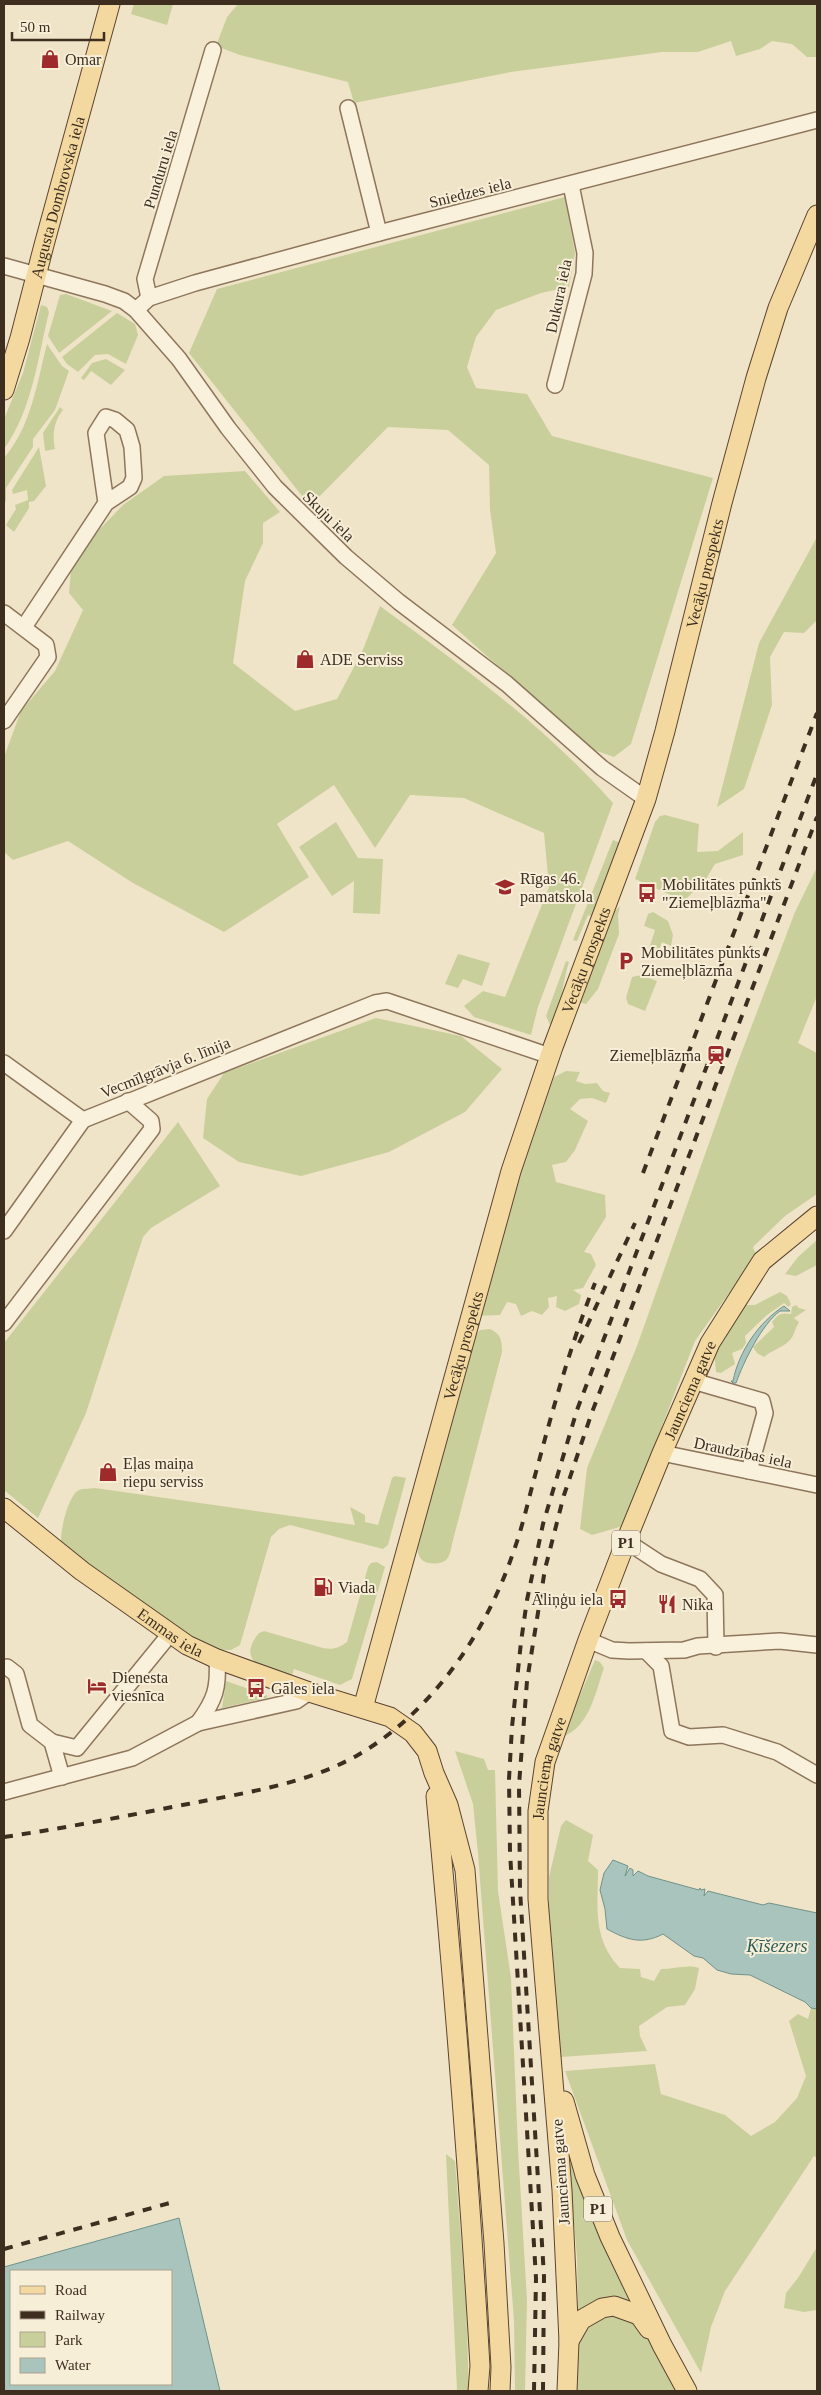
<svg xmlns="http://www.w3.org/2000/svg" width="821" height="2395" font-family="'Times New Roman',serif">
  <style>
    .green { fill: #c9cf9b }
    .water { fill: #a9c4bc; stroke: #6f938a; fill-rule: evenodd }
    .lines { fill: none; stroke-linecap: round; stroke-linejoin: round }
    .minor-casing { stroke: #8d765c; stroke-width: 18 }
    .major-casing { stroke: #5b4430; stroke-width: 21 }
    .minor { stroke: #faf1dc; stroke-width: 15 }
    .major { stroke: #f3d9a0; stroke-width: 19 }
    .rail { stroke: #3d2e20; stroke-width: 4; stroke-dasharray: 9 9; stroke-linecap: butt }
    .labels { text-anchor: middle; stroke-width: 4; stroke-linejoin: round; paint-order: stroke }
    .shield { fill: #f7eed8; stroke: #756857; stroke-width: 1 }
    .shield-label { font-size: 15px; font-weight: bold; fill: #3d2e20 }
    .poi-label { font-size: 16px; fill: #3d2e20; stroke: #f7eed8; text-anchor: start }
    .street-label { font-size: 16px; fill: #3d2e20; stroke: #f7eed8 }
    .water-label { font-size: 18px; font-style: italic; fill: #2f5d5a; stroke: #f7eed8 }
  </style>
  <rect width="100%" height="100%" fill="#f0e4c8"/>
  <g class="green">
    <path d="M134,4H173L167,25L131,14Z"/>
    <path d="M238,4H817V57H807L792,44L772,41L760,49L736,56L731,41L698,52H662L511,72L354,103L348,82L240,55L216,46L227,17Z"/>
    <path d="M565,197L575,253L569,287L541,293L496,310L476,337L467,367L476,388L527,394L552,436L713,478L631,744L614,757L591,749L452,625L496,553L490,510L489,465L448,430L388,427L310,506L189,353L217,289Z"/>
    <path d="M66,294L112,311L59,353L48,336L60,295Z"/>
    <path d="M41,305L47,307L49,312C38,357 32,411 4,449V419L23,373Z"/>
    <path d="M117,313L135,324L138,335L126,364L108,354L95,355L78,372L67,364L62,357Z"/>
    <path d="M47,344L62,366L69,371L55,410L33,439V447L6,488V501L4,502V458C31,427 37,383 47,344Z"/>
    <path d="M106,359L125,370L111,385L91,371L84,380L81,378L92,363Z"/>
    <path d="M60,407L63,410C54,421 52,434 55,449L45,451L43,433Z"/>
    <path d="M39,447L46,486L34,501L29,502V508L14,532L6,525L16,509L15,505L28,500L27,490L13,494L12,490Z"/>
    <path d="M245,471L280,512L263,523V543L245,581L233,663L295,711L337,699L362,652L380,606C463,667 545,726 613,803L538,1007L531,1035L474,1017L464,1006L483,991L505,997L549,887L544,833L464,798L410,795L375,848L334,785L277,824L309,877L224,932L133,883L68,841L13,860L4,852V757L21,711L55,671L83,610L69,593L71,570L98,531L123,505L164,476Z"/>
    <path d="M817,537V620L804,633L784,632L770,657L772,705L744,789L717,807L759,643Z"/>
    <path d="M665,815L699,824L697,852L718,851L743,832V855L715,864L706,879L684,901L635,879L655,822L660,816Z"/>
    <path d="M336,822L358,858L383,859L380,914L353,913L354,881L332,896L299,847Z"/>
    <path d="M613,840L624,844L596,918L588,915L577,941L573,940Z"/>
    <path d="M817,867V996L798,1043L817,1053V1194L785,1216L753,1247L756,1255L695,1341L623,1526L592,1535L580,1529L587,1468L637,1346L736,1067L795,912Z"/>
    <path d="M620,906L618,915L619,934L598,989L586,1004L579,1002L611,914Z"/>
    <path d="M653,912L668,921L673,935L671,946L662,942L656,958L647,955L655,930L644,926L648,914Z"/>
    <path d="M458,954L490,963L482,986L463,979L458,988L445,984Z"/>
    <path d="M566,961L569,962C563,979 561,1013 550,1025L546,1016Z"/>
    <path d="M641,975L657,981L645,1011L628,1004L626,998L632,977Z"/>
    <path d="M376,1018L461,1036L502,1069L465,1112L389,1152L301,1176L239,1162L203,1138L207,1099L224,1073Z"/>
    <path d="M566,1071L580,1072L576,1081L585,1084L597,1083L603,1091L610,1093L606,1103L592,1098L580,1099L570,1109L588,1121L575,1150L566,1162L552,1165L556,1182L605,1195L606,1217L584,1252L591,1254L596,1265L583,1288L573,1290L581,1295L579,1304L565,1311L556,1307L557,1296L548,1298L549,1307L542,1315L532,1311L521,1316L516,1304L507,1302L500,1315L475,1316L513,1194L554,1077Z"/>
    <path d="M178,1122L220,1186L151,1228L143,1237L86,1413L38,1518L4,1490V1343Z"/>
    <path d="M817,1240V1265L796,1276L785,1274L798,1257Z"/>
    <path d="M780,1292L787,1296L791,1304L789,1307L784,1303L767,1315L745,1336L746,1343L742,1349L732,1353L735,1364L721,1373L716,1372L714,1351L724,1341L737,1311L746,1305H755Z"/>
    <path d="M796,1305L799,1308L806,1310L794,1318L799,1322C795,1328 794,1337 789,1341C782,1348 772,1350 764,1357L757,1353L753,1347L774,1327L772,1322C777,1315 781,1312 791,1314L792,1307Z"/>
    <path d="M490,1329C501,1334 502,1340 502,1352L452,1544C451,1549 450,1555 447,1559C442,1565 426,1565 421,1559C415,1552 418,1540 419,1532L473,1338L480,1330Z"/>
    <path d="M395,1476L406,1478L388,1545L383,1549L290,1525L279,1529L271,1537L240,1645L231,1650H216L151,1615L61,1543C60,1532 68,1495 79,1490C83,1488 90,1489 95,1488L355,1525L350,1507L365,1515V1522L378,1525L392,1478Z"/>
    <path d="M377,1562L385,1567L352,1679L340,1685L294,1669L292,1675C268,1671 234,1663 259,1633L264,1631L323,1648C333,1650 339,1648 347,1642L368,1567L371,1563Z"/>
    <path d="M595,1660L600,1662L604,1668C595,1693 590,1727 562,1737Z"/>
    <path d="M226,1681L249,1689L248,1693L256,1697L259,1692L268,1696L266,1698L222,1708Z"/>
    <path d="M455,1751L484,1759L488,1770H495L498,1891L511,1978L518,2148L527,2300L525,2391H515L514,2321L478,1854L473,1804Z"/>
    <path d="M566,1820L593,1835L588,1861L598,1870C598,1906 592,1939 620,1968L640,1969L641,1977L654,1981L661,1969C674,1969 687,1964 699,1968L695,1989L685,2005L667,2007L639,2026L640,2036L647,2051L561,2057L551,1981L549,1922V1877L561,1826Z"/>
    <path d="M811,2008L817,2009V2158L814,2156L725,2291L711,2327L701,2373L627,2240L565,2071L655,2064L661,2094L725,2115L751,2136L775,2122L797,2098L806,2076L789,2021L798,2014L808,2019Z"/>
    <path d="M568,2153L594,2222L629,2301L623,2300L578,2314L577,2258Z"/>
    <path d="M446,2154L455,2161L466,2303L469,2391H457Z"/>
    <path d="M817,2247V2310L804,2312L784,2308L786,2293L798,2278Z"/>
    <path d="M616,2314C650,2323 663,2363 678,2391H573C577,2354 570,2321 616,2314Z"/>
  </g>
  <g class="water">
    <path d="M784,1306L790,1311H780C762,1324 744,1361 736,1383H733L731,1381H733C739,1351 759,1322 784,1306Z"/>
    <path d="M613,1860L628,1866L625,1876L630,1868L633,1870V1876L638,1871L648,1876L699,1890L700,1888L701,1890L705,1889L704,1896L708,1891L763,1905L769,1903L817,1913V2009L811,2008L805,2002L750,1975L731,1974L717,1970L703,1958L694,1956L663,1934C642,1945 627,1940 607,1929L605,1909L600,1890L604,1873Z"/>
    <path d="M179,2218L220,2391H4V2267ZM11,2271H171V2384H11Z"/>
  </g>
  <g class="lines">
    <g class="minor-casing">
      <g id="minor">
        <path d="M348,108L379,233"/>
        <path d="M4,266L105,294L124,301L136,310L179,359L228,428L275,487L346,557L399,602L507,684L602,768L646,799"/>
        <path d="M149,298L145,279L213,50"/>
        <path d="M136,310L149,298L195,283L379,233L817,120"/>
        <path d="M555,385L584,274L585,253L571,185"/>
        <path d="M4,613L46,645L48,657L4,721"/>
        <path d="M24,627L106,503L130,487L134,478L132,447L127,430L115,420L106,417L96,433L106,503"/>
        <path d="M4,1063L83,1120"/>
        <path d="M4,1231L83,1120L375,1003L387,1001L550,1056"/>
        <path d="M4,1323L152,1129L151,1121L128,1101"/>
        <path d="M693,1381L762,1401L765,1413L749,1471"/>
        <path d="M662,1453L817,1485"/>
        <path d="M626,1541L661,1564L700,1579L715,1595L716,1647"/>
        <path d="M588,1640L612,1650L629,1651L684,1650L698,1646L780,1641L817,1645"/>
        <path d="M646,1651L661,1666L672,1731L689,1737L723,1735L777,1752L817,1775"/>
        <path d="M4,1668L7,1667L16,1674L30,1725L52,1742L62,1777"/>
        <path d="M198,1723C215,1700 219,1688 217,1659"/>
        <path d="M52,1742L77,1748L170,1634"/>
        <path d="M4,1792L132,1758L198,1723L296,1701L309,1692"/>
      </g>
    </g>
    <g class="major-casing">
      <g id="major">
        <path id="s1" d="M4,390L20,338L44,245L110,4"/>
        <path id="s2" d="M4,1508L82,1571L187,1645L217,1659L309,1692L390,1717L413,1733L427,1751L434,1773L448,1805L465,1870L494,2243L501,2367L500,2391"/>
        <path id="s3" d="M363,1708L511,1171L553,1047L646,799L665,731L722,503L756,378L778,308L817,215"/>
        <path d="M436,1796C454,1986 469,2176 480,2366L478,2391"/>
        <path d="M564,2101L585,2175L610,2237L662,2345L687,2391"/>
        <path d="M569,2341L581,2320L602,2308L614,2306L639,2315L649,2329"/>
        <path id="s4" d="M567,2391L569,2341L562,2190L538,1899V1811L545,1762L588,1640L626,1541L662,1453L710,1343L762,1261L817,1216"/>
      </g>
    </g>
    <use href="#minor" class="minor"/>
    <use href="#major" class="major"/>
    <g class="rail">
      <path d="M643,1173L817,713"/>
      <path d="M579,1343L635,1223"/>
      <path d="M4,1837C65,1828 126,1816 188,1804C244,1793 307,1784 358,1755C432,1712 486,1633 513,1553C524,1523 530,1492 539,1461C555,1401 572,1341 595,1283"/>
      <path d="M4,2249L177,2201"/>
      <path d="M534,2391L536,2278L510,1852L509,1779L512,1727L521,1642L527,1600L543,1524L577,1410L817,774"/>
      <path d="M543,2391L544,2276L520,1890L519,1785L527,1681L545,1569L564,1495L591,1415L817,817"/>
    </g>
  </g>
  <defs>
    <g id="shop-bare" transform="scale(1.5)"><path d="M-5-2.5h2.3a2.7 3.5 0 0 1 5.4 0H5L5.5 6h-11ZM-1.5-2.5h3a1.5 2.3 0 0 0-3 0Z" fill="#9e2a2b" stroke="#f7eed8" stroke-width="2.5" paint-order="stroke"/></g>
    <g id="school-bare" transform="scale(1.5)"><path d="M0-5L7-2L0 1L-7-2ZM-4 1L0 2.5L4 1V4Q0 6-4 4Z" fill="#9e2a2b" stroke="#f7eed8" stroke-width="2.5" paint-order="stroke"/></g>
    <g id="bus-bare" transform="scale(1.5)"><path d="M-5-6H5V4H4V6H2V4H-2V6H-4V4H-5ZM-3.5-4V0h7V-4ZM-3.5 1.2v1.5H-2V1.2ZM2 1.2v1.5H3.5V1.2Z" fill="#9e2a2b" stroke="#f7eed8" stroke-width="2.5" paint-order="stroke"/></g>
    <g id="parking-bare" transform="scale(1.5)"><path d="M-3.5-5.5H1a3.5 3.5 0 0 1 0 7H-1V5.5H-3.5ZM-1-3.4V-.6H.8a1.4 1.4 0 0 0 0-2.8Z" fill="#9e2a2b" stroke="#f7eed8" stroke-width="2.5" paint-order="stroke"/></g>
    <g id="station-bare" transform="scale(1.5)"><path d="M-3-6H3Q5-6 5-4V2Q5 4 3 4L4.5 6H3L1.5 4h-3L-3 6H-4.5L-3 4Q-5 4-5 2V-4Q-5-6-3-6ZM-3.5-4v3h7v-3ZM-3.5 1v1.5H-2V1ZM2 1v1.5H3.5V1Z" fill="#9e2a2b" stroke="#f7eed8" stroke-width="2.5" paint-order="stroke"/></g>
    <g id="fuel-bare" transform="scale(1.5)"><path d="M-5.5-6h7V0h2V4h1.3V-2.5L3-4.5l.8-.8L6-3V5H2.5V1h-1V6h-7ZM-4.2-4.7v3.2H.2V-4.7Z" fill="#9e2a2b" stroke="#f7eed8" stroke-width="2.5" paint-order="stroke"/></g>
    <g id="restaurant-bare" transform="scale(1.5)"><path d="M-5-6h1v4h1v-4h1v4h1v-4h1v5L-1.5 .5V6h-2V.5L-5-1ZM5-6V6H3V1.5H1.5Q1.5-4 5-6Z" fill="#9e2a2b" stroke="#f7eed8" stroke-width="2.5" paint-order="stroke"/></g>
    <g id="hotel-bare" transform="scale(1.5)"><path d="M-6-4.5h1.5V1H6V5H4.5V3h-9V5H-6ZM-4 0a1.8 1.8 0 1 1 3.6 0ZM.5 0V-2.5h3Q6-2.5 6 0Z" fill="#9e2a2b" stroke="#f7eed8" stroke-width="2.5" paint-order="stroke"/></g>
  </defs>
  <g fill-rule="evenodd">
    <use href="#shop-bare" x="50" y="59"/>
    <use href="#shop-bare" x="305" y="659"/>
    <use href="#school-bare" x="505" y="887"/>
    <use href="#bus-bare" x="647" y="893"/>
    <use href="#parking-bare" x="626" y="961"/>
    <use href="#station-bare" x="716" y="1055"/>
    <use href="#shop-bare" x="108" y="1472"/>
    <use href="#fuel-bare" x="323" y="1587"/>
    <use href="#bus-bare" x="618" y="1599"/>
    <use href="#restaurant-bare" x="667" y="1604"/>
    <use href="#hotel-bare" x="97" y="1686"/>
    <use href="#bus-bare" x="256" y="1688"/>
  </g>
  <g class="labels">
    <g class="shield">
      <rect x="612" y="1530.5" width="28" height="25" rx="4"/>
      <rect x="584" y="2196.5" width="28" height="25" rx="4"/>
    </g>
    <g class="shield-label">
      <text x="626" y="1548">P1</text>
      <text x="598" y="2214">P1</text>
    </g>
    <g class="poi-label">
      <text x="65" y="65">Omar</text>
      <text x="320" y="665">ADE Serviss</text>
      <text x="520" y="884">Rīgas 46.<tspan x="520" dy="18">pamatskola</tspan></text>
      <text x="662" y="890">Mobilitātes punkts<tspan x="662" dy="18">"Ziemeļblāzma"</tspan></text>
      <text x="641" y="958">Mobilitātes punkts<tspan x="641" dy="18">Ziemeļblāzma</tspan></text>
      <text x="701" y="1061" text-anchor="end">Ziemeļblāzma</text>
      <text x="123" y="1469">Eļas maiņa<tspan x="123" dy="18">riepu serviss</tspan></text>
      <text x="338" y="1593">Viada</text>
      <text x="603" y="1605" text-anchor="end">Āliņģu iela</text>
      <text x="682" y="1610">Nika</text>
      <text x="112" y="1683">Dienesta<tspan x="112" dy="18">viesnīca</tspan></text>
      <text x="271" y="1694">Gāles iela</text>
    </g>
    <g class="street-label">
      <text transform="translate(160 169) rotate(-73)" y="6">Punduru iela</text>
      <text transform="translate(470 192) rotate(-14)" y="6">Sniedzes iela</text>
      <text dy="6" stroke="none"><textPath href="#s1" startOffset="200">Augusta Dombrovska iela</textPath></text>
      <text transform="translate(558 296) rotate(-78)" y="6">Dukura iela</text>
      <text transform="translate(329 516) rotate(44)" y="6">Skuju iela</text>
      <text dy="6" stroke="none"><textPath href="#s3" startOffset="1186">Vecāķu prospekts</textPath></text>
      <text dy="6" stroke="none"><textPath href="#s3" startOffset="781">Vecāķu prospekts</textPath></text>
      <text transform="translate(165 1067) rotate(-22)" y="6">Vecmīlgrāvja 6. līnija</text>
      <text dy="6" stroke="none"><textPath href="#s3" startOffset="376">Vecāķu prospekts</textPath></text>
      <text dy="6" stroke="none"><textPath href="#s4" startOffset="1030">Jaunciema gatve</textPath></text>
      <text transform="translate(743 1452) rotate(12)" y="6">Draudzības iela</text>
      <text dy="6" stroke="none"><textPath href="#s2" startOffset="208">Emmas iela</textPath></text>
      <text dy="6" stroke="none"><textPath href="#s4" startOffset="625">Jaunciema gatve</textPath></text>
      <text transform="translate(560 2172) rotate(-94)" y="6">Jaunciema gatve</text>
    </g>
    <g class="water-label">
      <text x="777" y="1952">Ķīšezers</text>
    </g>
  </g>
  <rect width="821" height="2395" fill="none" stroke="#3d2e20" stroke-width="10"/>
  <rect x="10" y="2270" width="162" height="115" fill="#f7eed8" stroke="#ada18e"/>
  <rect x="20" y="2286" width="25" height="8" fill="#f3d9a0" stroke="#ada18e"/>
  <text x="55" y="2295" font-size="15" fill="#3d2e20">Road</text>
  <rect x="20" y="2311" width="25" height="8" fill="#3d2e20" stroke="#ada18e"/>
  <text x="55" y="2320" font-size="15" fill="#3d2e20">Railway</text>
  <rect x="20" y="2332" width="25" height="15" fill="#c9cf9b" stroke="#ada18e"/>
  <text x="55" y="2345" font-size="15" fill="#3d2e20">Park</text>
  <rect x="20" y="2358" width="25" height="15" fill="#a9c4bc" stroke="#ada18e"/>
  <text x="55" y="2370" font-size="15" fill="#3d2e20">Water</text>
  <path d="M12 32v8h92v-8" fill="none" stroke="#3d2e20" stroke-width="2.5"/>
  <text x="20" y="32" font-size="15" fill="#3d2e20" stroke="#f7eed8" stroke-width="4" paint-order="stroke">50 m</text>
</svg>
